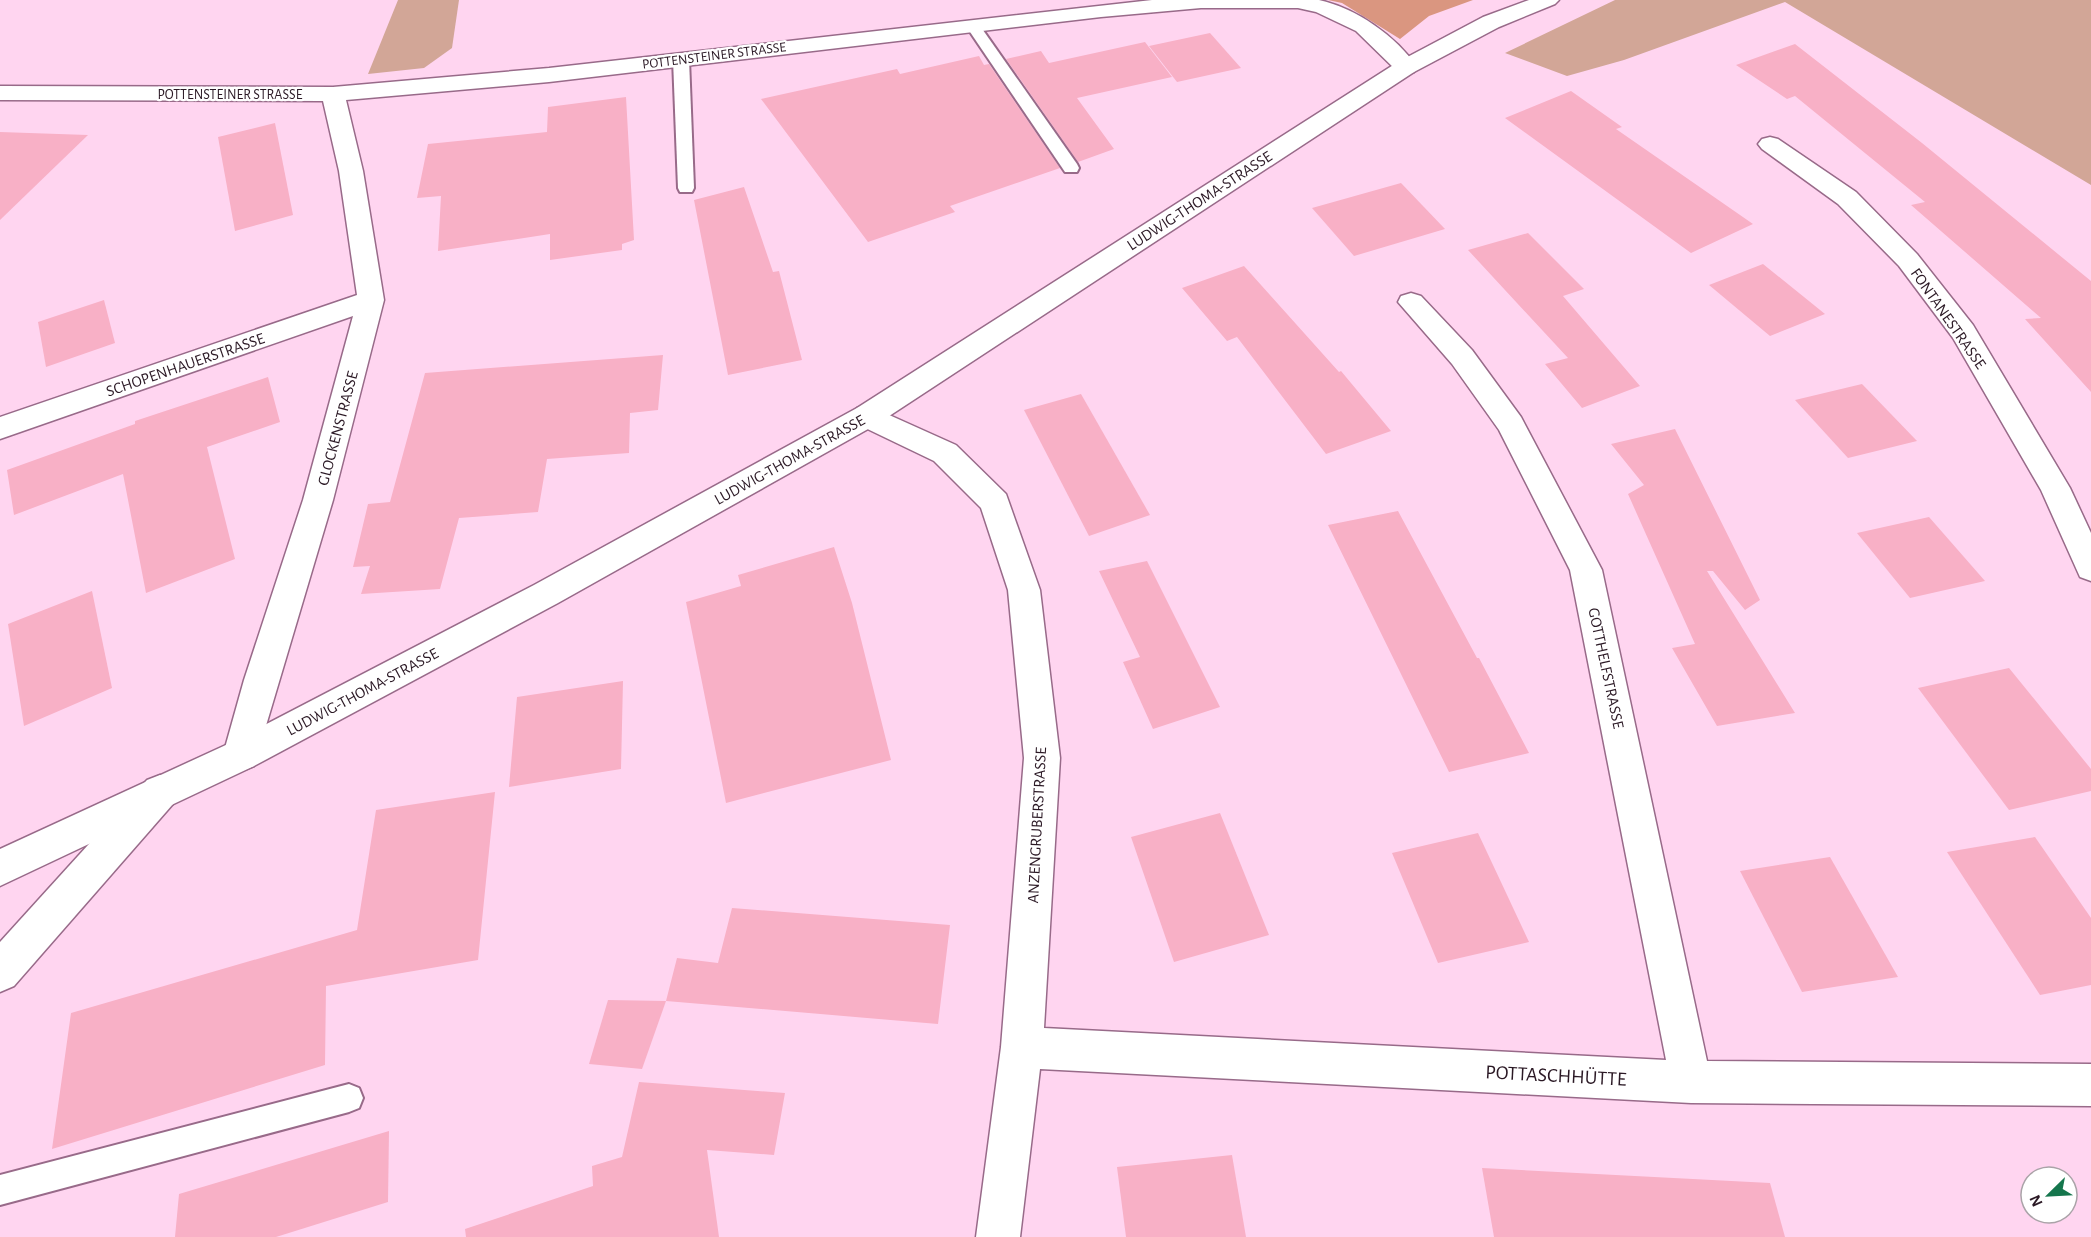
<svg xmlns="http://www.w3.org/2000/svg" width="2091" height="1237" font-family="'Alegreya Sans',sans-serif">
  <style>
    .green { fill: #d2a697 }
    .forest { fill: #da9680 }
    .building { fill: #f8b0c6 }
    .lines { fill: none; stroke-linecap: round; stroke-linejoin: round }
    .lane-casing { stroke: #986a89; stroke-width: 4 }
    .street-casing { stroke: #986a89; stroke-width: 3 }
    .secondary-casing { stroke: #986a89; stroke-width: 3 }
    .lane { fill: #fff; fill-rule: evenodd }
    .street { fill: #fff; fill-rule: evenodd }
    .secondary { fill: #fff; fill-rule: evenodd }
    .labels { text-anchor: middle; stroke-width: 4.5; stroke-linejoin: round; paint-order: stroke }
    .far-street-label { font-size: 14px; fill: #2b1925; stroke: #fff }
    .street-label { font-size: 16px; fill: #2b1925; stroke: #fff }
    .near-street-label { font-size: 20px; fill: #2b1925; stroke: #fff }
  </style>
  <rect width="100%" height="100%" fill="#ffd5f0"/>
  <g class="green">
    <path d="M398,0H459L452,48L424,68L368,74Z"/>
    <path d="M1615,0H2091V185L1785,2L1624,60L1567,76L1505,53Z"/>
  </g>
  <path class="forest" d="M1328,0H1473L1429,16L1400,39L1342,3Z"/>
  <g class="building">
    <path d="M1210,33L1241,68L1177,82L1149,46Z"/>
    <path d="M1145,42L1172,77L1077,98L1114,149L1078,162L1006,59L1041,51L1049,63Z"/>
    <path d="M1795,44L1922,143L2091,281V392L2025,319L2041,318L1911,205L1925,202L1795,96L1787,99L1736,65Z"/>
    <path d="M979,56L984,65L989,64L1060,168L950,206L955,212L868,242L761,99L897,69L900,74Z"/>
    <path d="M1571,91L1622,127L1616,129L1753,224L1691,253L1505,118Z"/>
    <path d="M626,97L634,240L622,244V250L550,260V234L438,251L441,196L417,198L428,144L547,132L548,107Z"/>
    <path d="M275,123L293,215L235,231L218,137Z"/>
    <path d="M0,132L88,135L0,220Z"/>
    <path d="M1401,183L1445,229L1354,256L1312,208Z"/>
    <path d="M744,187L773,272L779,271L802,360L728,375L694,200Z"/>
    <path d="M1528,233L1584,289L1563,296L1640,386L1582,408L1545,364L1568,358L1468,250Z"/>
    <path d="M1763,264L1825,314L1770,336L1709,285Z"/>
    <path d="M1244,266L1339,372L1341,371L1391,431L1326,454L1237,337L1227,341L1182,288Z"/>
    <path d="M104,300L115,343L46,367L38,322Z"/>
    <path d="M663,355L658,410L630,413L629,453L547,459L538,512L459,518L440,589L361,594L370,566L353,567L368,504L390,502L425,373Z"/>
    <path d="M268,377L280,422L207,447L235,559L146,593L123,474L14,515L7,470L135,424V421Z"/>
    <path d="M1862,384L1917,441L1848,458L1795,400Z"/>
    <path d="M1081,394L1150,515L1089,536L1024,410Z"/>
    <path d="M1675,429L1760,600L1745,610L1713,571H1707L1795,713L1717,726L1672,648L1695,644L1628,494L1644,485L1611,444Z"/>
    <path d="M1398,511L1477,658H1479L1529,753L1449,772L1328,525Z"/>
    <path d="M1929,517L1985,581L1910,598L1857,533Z"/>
    <path d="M834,547L852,603L891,760L726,803L686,602L741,586L738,575Z"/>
    <path d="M1147,561L1220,707L1153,729L1123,662L1140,657L1099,571Z"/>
    <path d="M92,591L112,688L24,726L8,624Z"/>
    <path d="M2009,668L2091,769V791L2009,810L1918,688Z"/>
    <path d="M623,681L621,769L509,787L517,697Z"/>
    <path d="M495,792L478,960L326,986L325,1065L52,1149L71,1013L357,930L376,810Z"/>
    <path d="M1220,813L1269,935L1174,962L1131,837Z"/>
    <path d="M1478,833L1529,942L1438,963L1392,853Z"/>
    <path d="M2035,837L2091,918V985L2040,995L1947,852Z"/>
    <path d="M1830,857L1898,977L1802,992L1740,871Z"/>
    <path d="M732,908L950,925L938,1024L666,1001L677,958L718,963Z"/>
    <path d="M608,1000L666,1001L642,1069L589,1064Z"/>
    <path d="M639,1082L785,1093L774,1155L707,1150L719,1237H466L465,1229L593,1186L592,1166L622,1157Z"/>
    <path d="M389,1131L388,1202L276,1237H175L179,1194Z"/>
    <path d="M1232,1155L1246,1237H1126L1117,1167Z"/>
    <path d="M1482,1168L1770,1183L1785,1237H1494Z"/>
  </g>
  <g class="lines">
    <g class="lane-casing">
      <g id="lane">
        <path d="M973,22L978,23L1077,164L1079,168L1077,172H1065L966,26Z"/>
        <path d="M681,54L689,59L694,188L692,192H680L678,188L673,59Z"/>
        <path d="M349,1084L359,1088L363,1098L359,1108L349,1112L0,1205V1175Z"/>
      </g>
    </g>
    <g class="street-casing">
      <g id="street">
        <path d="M1152,0H1319C1356,8 1396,36 1417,67L1414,72L1406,74L1398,72L1356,31L1316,12L1298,8H1201L1101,17L549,82L346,100L363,171L384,300L333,500L254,766L241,771L228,766L223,755L244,680L303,500L353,316L0,439V417L357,295L339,171L323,101L0,100V86L333,87L549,68Z"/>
        <path d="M1770,137L1778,139L1856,192L1917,254L1973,325L2070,488L2091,533V581L2080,577L2041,490L1953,338L1899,266L1838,204L1762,149L1758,144L1762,139Z"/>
        <path d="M1411,293L1421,296L1472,350L1521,417L1602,570L1707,1061L2091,1064V1106L1691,1103L1040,1069L1020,1237H976L1001,1047L1024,758L1008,590L981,508L934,461L857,424L852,416L857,408L867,405L956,445L1006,494L1040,590L1060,758L1044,1028L1666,1060L1570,570L1499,430L1452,364L1398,302L1401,296Z"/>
        <path d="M160,775L173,780L178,792L173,804L14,986L0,992V942L147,780Z"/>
      </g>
    </g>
    <g class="secondary-casing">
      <path id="secondary" d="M1529,0H1559L1555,4L1499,27L1414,72L877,424L558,603L254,766L0,886V849L228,744L534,585L857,408L1398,62L1483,17Z"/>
    </g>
    <use href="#lane" class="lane"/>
    <use href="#street" class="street"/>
    <use href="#secondary" class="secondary"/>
  </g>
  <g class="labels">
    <g class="far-street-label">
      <text transform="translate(714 55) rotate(-7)" y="5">POTTENSTEINER STRASSE</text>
      <text x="230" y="99">POTTENSTEINER STRASSE</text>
    </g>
    <g class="street-label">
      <text transform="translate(1199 200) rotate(-33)" y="6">LUDWIG-THOMA-STRASSE</text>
      <text transform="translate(1949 318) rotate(55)" y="6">FONTANESTRASSE</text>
      <text transform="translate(185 364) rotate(-19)" y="6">SCHOPENHAUERSTRASSE</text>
      <text transform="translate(337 428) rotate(-75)" y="6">GLOCKENSTRASSE</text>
      <text transform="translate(789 459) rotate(-29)" y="6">LUDWIG-THOMA-STRASSE</text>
      <text transform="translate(1607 668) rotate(78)" y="6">GOTTHELFSTRASSE</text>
      <text transform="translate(362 691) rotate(-28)" y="6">LUDWIG-THOMA-STRASSE</text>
      <text transform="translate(1036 825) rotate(-87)" y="6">ANZENGRUBERSTRASSE</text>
    </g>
    <g class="near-street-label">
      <text transform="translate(1556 1075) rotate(3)" y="7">POTTASCHHÜTTE</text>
    </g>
  </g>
  <g transform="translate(2049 1195) rotate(246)"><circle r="28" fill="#ffffff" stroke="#aaa3a8" stroke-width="1.5"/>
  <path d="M0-4.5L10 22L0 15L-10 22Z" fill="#15764d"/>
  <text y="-9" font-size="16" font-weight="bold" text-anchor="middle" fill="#2b1925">N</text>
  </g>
</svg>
